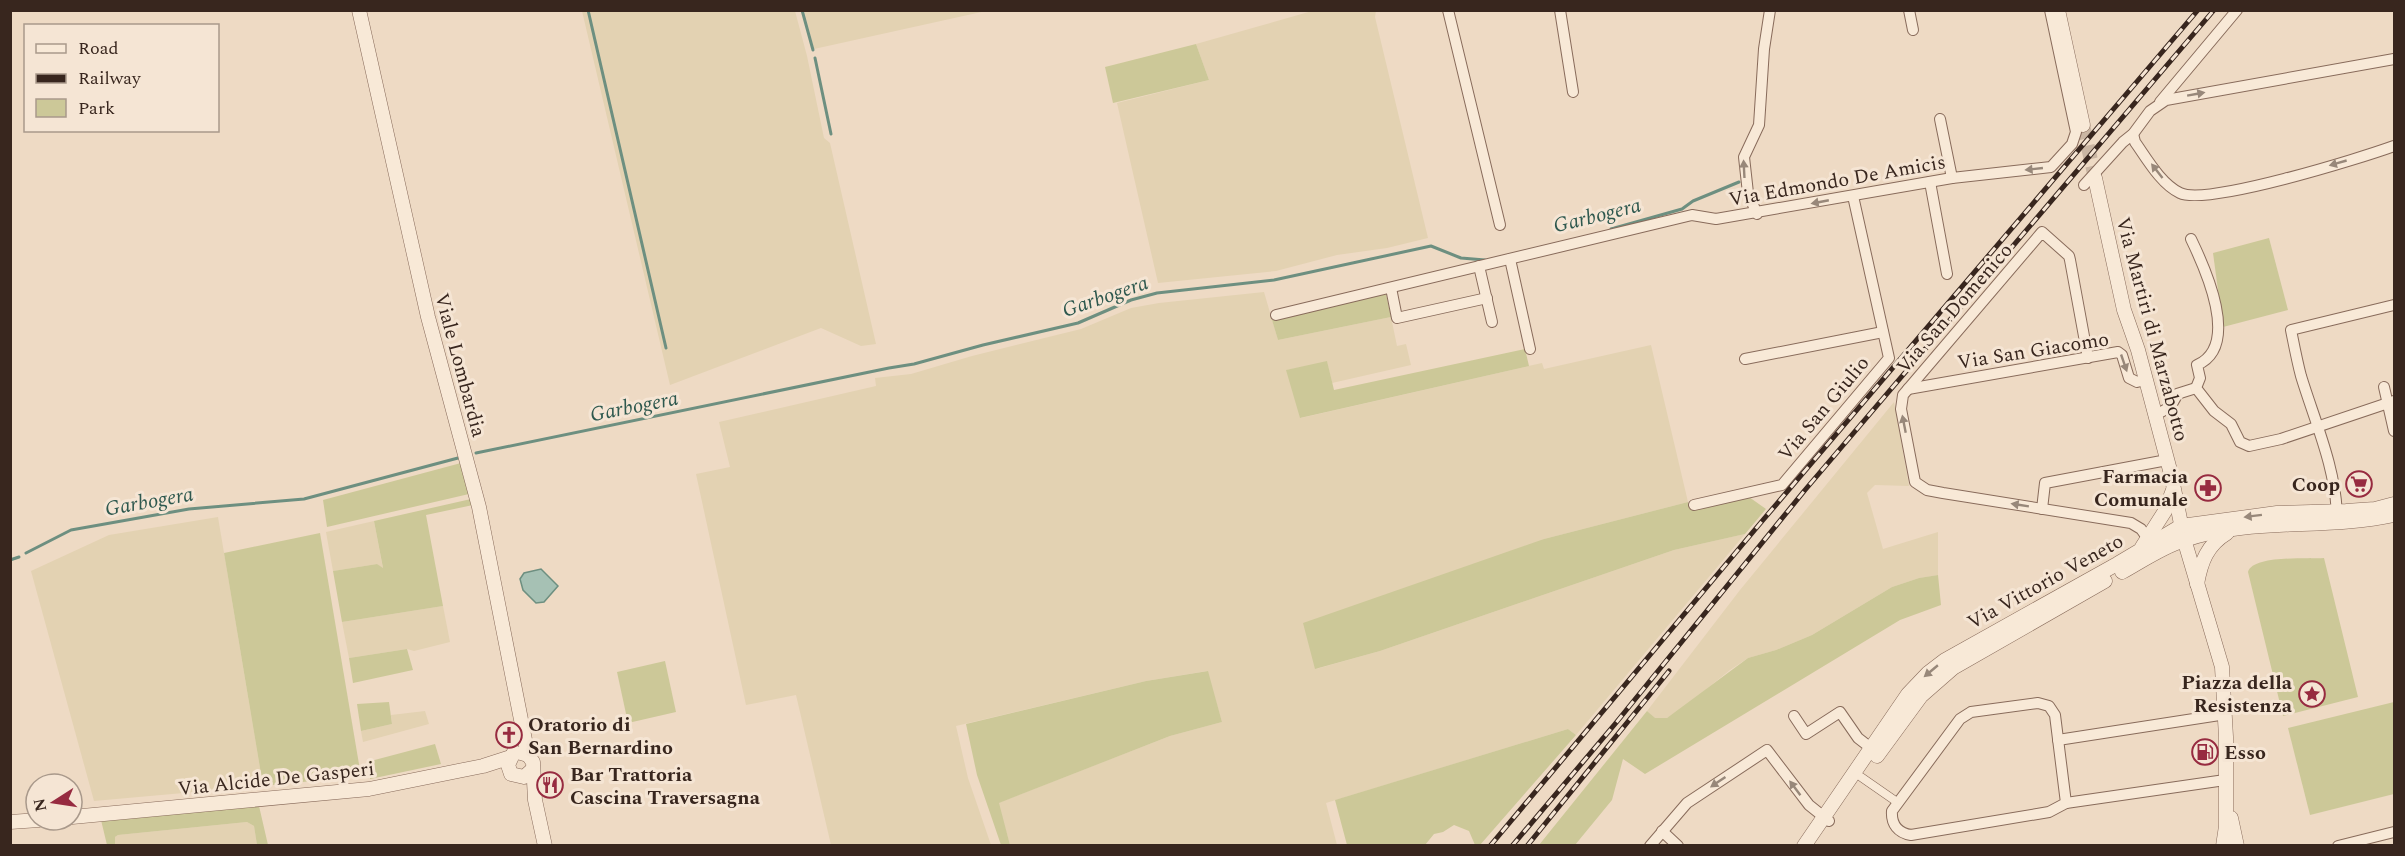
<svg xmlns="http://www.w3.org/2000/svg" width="2405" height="856" font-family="Spectral,serif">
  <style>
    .farmland { fill: #e3d2b2 }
    .green { fill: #ccc898 }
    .water { fill: #a6c1b4; stroke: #6d8f80; stroke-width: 1.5 }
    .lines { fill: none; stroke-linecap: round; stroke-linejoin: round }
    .stream { stroke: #6d8f80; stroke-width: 3 }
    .tertiary-tunnel { stroke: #cab6a3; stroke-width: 14; stroke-dasharray: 14 7; stroke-linecap: butt }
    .pedestrian-casing { stroke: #886b5b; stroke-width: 9 }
    .minor-casing { stroke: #886b5b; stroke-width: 12 }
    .tertiary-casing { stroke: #886b5b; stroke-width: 15 }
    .pedestrian { stroke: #f8e9d7; stroke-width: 8 }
    .minor { stroke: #f8e9d7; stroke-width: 10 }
    .tertiary { stroke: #f8e9d7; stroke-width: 14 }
    .rail-casing { stroke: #38261e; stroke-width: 5 }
    .rail { stroke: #f5e5d4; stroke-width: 3; stroke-dasharray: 9; stroke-linecap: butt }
    .oneway { fill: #98887a }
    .labels { text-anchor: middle; stroke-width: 6; stroke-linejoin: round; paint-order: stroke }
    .street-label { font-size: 20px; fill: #38261e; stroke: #f5e5d4 }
    .poi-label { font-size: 20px; font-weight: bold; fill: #38261e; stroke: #f5e5d4; text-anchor: end }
    .water-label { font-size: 21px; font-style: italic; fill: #2e584e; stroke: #f5e5d4 }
  </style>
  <rect width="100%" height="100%" fill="#eedac4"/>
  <g class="farmland">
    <path d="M804,10H986V11L814,49Z"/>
    <path d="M582,11H795L807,56L824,138L830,143L876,344L861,346L821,328L670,385Z"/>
    <path d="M1312,11H1376L1375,17L1428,238L1387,248L1337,255L1276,271L1158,283L1117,103L1209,80L1196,44Z"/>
    <path d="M1264,292L1278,340L1391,317L1397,346L1406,344L1411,365L1332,383L1327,362L1287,370L1301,418L1542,363L1544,369L1651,345L1688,502L1544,539L1316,669L1380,651L1674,550L1745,534L1576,735L1568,729L1326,803L1337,845H1010L998,803L1170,736L1222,722L1207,671L1146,681L956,726L968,778L991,845H831L796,695L746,705L696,474L730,467L719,422L876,386L875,378L911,374L972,356L1081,329L1131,308L1159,303Z"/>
    <path d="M1894,402L1909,486L1875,485L1867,493L1883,549L1938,532V575L1919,578L1892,587L1812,635L1776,650L1748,658L1730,670L1678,712L1667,718H1654L1647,711L1740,590Z"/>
    <path d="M218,517L263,786L94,801L31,571L109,535Z"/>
    <path d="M374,521L383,569L377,564L333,571L326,532Z"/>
    <path d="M443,606L450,642L414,651L407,649L349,658L342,622Z"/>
    <path d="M425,711L429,724L363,742L361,731L392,724L391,715Z"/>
    <path d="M247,822L254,826L257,845L115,846L114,842L115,837L118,835Z"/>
  </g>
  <g class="green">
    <path d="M1196,44L1209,80L1113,103L1105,67Z"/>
    <path d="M2269,238L2288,310L2223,327L2213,253Z"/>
    <path d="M1386,294L1391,317L1278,340L1272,320Z"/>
    <path d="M1525,349L1529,366L1300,418L1286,370L1327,361L1334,390Z"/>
    <path d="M461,463L469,494L327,527L323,500Z"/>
    <path d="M1749,497L1766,509L1745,534L1674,550L1380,651L1315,669L1303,623L1544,539L1688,502L1690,510Z"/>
    <path d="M471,499L473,505L426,515L443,606L342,622L333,571L377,564L383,568L374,521Z"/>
    <path d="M320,533L361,776L263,786L224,553Z"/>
    <path d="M2324,558L2358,697L2283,716L2248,572C2253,555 2307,559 2324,558Z"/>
    <path d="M1938,575L1941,605L1900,620L1645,774L1623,759L1612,800L1575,845H1539L1647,711L1655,718H1667L1748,658L1776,650L1812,635L1892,587L1919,578Z"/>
    <path d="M407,649L413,670L353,683L349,658Z"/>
    <path d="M665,661L676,712L628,723L617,672Z"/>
    <path d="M1208,671L1222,722L1170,736L999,803L1010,845H1001L977,775L966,724L1146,681Z"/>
    <path d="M389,702L392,724L361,731L357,704Z"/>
    <path d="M2394,702V794L2310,815L2288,728Z"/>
    <path d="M1568,729L1576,735L1480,845H1475L1469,831L1454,825L1443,832L1434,834L1425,845H1347L1335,800Z"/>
    <path d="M435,744L441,764L370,779L367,762Z"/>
    <path d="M259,806L268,845H257L254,826L247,822L118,835L115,837V845H107L101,820Z"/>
  </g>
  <path class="water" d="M541,569L558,586L544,602L536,603L523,590L520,579L524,573Z"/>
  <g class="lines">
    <g class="stream">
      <path d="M588,10L666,348"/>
      <path d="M802,10L813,50"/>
      <path d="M815,58L831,134"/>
      <path d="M1611,229L1682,209L1693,201L1739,182"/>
      <path d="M476,453L889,368L914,364L983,345L1078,323L1131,300L1157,293L1274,280L1431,246L1461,258L1485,260"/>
      <path d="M26,553L71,530L189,509L304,499L458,458"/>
      <path d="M10,560L19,557"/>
    </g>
    <path class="tertiary-tunnel" d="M2083,125L2095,178"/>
    <g class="pedestrian-casing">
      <path id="pedestrian" d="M1861,777L1897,802"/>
    </g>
    <g class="minor-casing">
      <g id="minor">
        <path d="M1448,10L1500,225"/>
        <path d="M1560,10L1573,92"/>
        <path d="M1909,10L1913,30"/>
        <path d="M2160,102L2237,10"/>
        <path d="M1940,119L1952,178"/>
        <path d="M2133,134L2135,142C2147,159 2161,184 2180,193C2207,206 2361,158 2394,146"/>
        <path d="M1930,182L1947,274"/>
        <path d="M2084,185L2123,142L2133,134L2150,111L2166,100L2394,59"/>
        <path d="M1757,214L1748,193L1744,157L1759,125L1764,49L1770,10"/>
        <path d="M2191,239C2205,268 2241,346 2197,365L2200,378L2196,388L2214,411L2231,424L2240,442L2249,446L2281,439L2394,401"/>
        <path d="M1510,259L1530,349"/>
        <path d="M1479,266L1492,322"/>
        <path d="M1391,288L1397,318L1487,298"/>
        <path d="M1276,315L1692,215L1716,219L1952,178L2051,167L2072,144L2076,132L2050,10"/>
        <path d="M2088,358L2070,260L2069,256L2042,232L1903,395L1901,409L1915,482L1927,490L1943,493L2131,523L2141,529L2151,543"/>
        <path d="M1745,359L1883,332"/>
        <path d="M2384,387L2394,431"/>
        <path d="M1908,389L2118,352L2122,355L2129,378L2137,382L2145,380"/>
        <path d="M2154,415C2165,411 2173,406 2177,394L2196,388"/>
        <path d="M1694,505L1782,485L1889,358L1853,196"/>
        <path d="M2042,509L2045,483L2167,460"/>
        <path d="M2337,517C2336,468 2315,422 2301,376C2297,361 2294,345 2291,330L2394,305"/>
        <path d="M2038,703L2049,706L2055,715L2066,803L2049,812L1911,835C1898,833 1891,824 1892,811L1960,719L1971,712Z"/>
        <path d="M1794,716L1806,734L1840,712L1858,738L1876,752"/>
        <path d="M2058,740L2226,714"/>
        <path d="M2066,803L2225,780"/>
        <path d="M1662,831L1678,846"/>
        <path d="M1650,846L1687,803L1767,750L1809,805L1829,821"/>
        <path d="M2338,846L2394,832"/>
      </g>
    </g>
    <g class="tertiary-casing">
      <g id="tertiary">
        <path d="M359,10L428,317L479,507L528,755"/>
        <path d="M2058,10L2083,125"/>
        <path d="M2095,178L2124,310L2138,350L2171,474L2184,539L2222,667L2226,737V826L2223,846"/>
        <path d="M2142,547L2165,511L2173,490"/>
        <path d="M2122,572C2142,561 2162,547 2184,540C2252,517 2325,530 2394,515"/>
        <path d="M2197,584C2201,562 2207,545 2227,533"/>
        <path d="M514,752L508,765L511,774L524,777L532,770"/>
        <path d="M521,753L528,755L533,762L535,800L545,846"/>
        <path d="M1877,756L1921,696L1953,668L2105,581"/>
        <path d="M72,817L369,789L483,766L511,757"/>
        <path d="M2231,818L2237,846"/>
        <path d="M10,822L39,820"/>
        <path d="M1804,846L1908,694L1928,673L1945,660L2117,564L2181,526L2277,513L2346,511L2375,509L2394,504"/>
      </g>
    </g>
    <use href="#pedestrian" class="pedestrian"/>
    <use href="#minor" class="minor"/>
    <use href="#tertiary" class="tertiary"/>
    <g class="rail-casing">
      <g id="rail">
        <path d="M1490,846L1763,520L2198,10"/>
        <path d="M1512,846L1615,724L1805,490L2214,10"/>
        <path d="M1527,846L1669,671"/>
      </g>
    </g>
    <use href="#rail" class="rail"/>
  </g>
  <defs><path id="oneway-solid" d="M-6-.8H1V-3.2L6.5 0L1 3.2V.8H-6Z" transform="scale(1.5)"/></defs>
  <g class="oneway">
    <use href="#oneway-solid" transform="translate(2196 94) rotate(-10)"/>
    <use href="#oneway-solid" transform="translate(2338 163) rotate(164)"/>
    <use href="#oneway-solid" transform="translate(1744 169) rotate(-93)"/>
    <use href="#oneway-solid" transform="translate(2034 169) rotate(174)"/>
    <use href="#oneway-solid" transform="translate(2157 171) rotate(-128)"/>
    <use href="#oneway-solid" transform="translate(1820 202) rotate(169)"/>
    <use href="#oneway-solid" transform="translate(2124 363) rotate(71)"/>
    <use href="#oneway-solid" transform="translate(1904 424) rotate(-101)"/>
    <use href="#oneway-solid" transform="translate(2020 505) rotate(-171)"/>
    <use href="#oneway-solid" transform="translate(2253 516) rotate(173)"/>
    <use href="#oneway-solid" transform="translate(1931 671) rotate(140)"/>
    <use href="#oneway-solid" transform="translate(1718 782) rotate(146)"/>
    <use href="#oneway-solid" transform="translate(1795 788) rotate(-127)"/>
  </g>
  <defs>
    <g id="supermarket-ring" transform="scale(1.35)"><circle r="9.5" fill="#f5e5d4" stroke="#972b40" stroke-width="1.5"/><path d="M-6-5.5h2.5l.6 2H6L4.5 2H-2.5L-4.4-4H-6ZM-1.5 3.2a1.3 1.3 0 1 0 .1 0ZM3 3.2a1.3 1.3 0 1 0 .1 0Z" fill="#972b40"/></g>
    <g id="pharmacy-ring" transform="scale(1.35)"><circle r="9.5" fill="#f5e5d4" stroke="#972b40" stroke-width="1.5"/><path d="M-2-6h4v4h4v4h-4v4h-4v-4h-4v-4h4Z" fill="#972b40"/></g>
    <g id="sight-ring" transform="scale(1.35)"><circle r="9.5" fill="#f5e5d4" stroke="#972b40" stroke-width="1.5"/><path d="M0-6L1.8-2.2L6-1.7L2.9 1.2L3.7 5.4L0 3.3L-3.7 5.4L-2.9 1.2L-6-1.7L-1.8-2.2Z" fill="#972b40"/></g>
    <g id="church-ring" transform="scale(1.35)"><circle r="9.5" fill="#f5e5d4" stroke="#972b40" stroke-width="1.5"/><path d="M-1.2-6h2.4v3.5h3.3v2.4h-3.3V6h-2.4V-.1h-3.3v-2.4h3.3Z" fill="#972b40"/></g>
    <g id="fuel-ring" transform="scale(1.35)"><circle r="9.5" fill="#f5e5d4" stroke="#972b40" stroke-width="1.5"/><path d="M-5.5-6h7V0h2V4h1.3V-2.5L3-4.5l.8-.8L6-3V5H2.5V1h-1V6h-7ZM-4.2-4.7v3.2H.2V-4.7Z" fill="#972b40"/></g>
    <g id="restaurant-ring" transform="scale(1.35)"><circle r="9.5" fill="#f5e5d4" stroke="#972b40" stroke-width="1.5"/><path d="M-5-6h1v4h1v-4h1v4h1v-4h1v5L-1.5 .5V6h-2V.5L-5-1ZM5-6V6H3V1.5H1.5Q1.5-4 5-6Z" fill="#972b40"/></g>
  </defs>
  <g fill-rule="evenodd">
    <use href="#supermarket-ring" x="2359" y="484"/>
    <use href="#pharmacy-ring" x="2208" y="488"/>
    <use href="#sight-ring" x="2312" y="694"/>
    <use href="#church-ring" x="509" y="735"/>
    <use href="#fuel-ring" x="2205" y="752"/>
    <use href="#restaurant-ring" x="550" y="785"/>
  </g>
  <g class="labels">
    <g class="street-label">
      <text transform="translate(1837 180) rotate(-10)" y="7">Via Edmondo De Amicis</text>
      <text transform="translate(1954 308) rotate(-49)" y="7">Via San Domenico</text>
      <text transform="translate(2153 329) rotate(75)" y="7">Via Martiri di Marzabotto</text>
      <text transform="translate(2033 350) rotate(-9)" y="7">Via San Giacomo</text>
      <text transform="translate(461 365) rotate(75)" y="7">Viale Lombardia</text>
      <text transform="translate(1823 408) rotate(-50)" y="7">Via San Giulio</text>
      <text transform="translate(2045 581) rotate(-29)" y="7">Via Vittorio Veneto</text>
      <text transform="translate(276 778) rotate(-6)" y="7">Via Alcide De Gasperi</text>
    </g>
    <g class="poi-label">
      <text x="2188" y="483">Farmacia<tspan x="2188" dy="23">Comunale</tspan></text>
      <text x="2340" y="491">Coop</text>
      <text x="2292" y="689">Piazza della<tspan x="2292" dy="23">Resistenza</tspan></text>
      <text x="528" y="731" text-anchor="start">Oratorio di<tspan x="528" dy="23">San Bernardino</tspan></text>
      <text x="2224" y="759" text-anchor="start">Esso</text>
      <text x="570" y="781" text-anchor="start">Bar Trattoria<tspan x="570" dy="23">Cascina Traversagna</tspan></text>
    </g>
    <g class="water-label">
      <text transform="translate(1597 215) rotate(-14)" y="7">Garbogera</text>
      <text transform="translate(1105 296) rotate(-19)" y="7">Garbogera</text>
      <text transform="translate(634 406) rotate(-11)" y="7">Garbogera</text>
      <text transform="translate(149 501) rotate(-10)" y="7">Garbogera</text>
    </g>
  </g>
  <rect width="2405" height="856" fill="none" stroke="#38261e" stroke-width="24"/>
  <rect x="24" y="24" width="195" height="108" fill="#f5e5d4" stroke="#a9998b" stroke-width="1.5"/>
  <rect x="36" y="44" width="30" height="9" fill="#f8e9d7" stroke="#a9998b" stroke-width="1.5"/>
  <text x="78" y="54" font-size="18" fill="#38261e">Road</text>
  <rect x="36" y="74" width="30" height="9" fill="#38261e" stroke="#a9998b" stroke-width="1.5"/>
  <text x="78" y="84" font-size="18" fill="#38261e">Railway</text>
  <rect x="36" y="99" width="30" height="18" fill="#ccc898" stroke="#a9998b" stroke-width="1.5"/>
  <text x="78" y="114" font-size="18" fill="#38261e">Park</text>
  <g transform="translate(54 802) rotate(258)"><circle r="28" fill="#f5e5d4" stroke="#a9998b" stroke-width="1.5"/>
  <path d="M0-4.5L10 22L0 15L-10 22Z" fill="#972b40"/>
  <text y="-9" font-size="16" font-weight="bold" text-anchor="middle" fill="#38261e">N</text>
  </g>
</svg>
